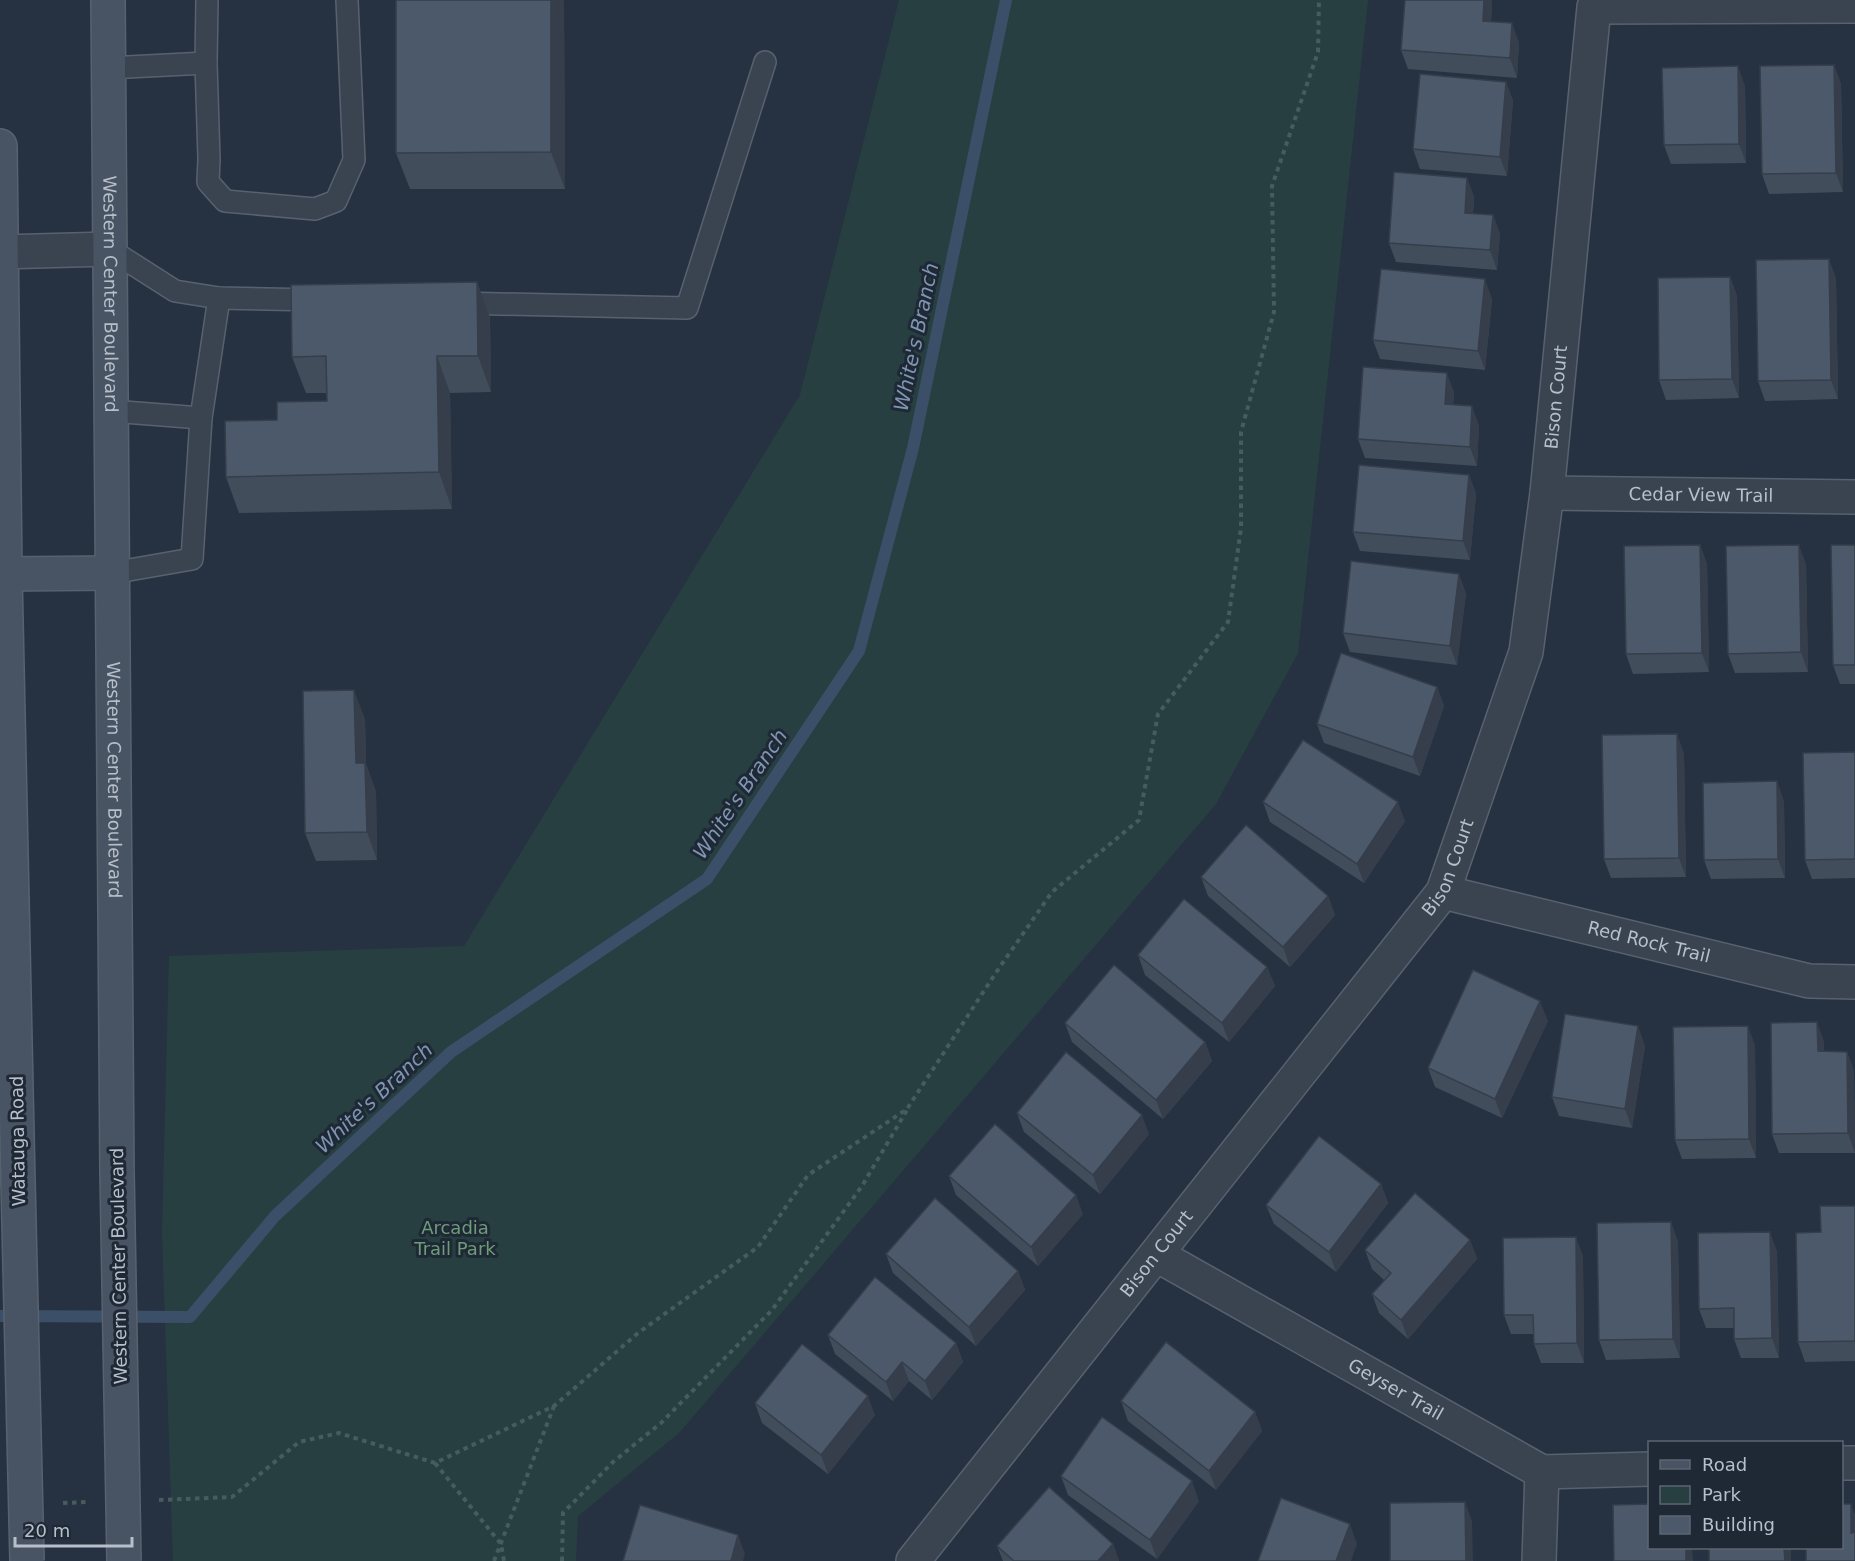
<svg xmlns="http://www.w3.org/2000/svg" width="1855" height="1561" font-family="'DejaVu Sans',sans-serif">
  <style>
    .green { fill: #283f42 }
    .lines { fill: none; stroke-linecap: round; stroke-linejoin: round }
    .stream { stroke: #3c4f69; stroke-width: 12 }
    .service-casing { stroke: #58626e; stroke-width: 24 }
    .minor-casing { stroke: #58626e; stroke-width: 36 }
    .tertiary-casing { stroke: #58626e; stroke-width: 36 }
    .secondary-casing { stroke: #58626e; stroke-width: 36 }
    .path { stroke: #465c5f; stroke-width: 4; stroke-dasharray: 4.5 4.5; stroke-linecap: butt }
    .service { stroke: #3a4451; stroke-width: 21 }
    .minor { stroke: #3a4451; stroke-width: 33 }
    .tertiary { stroke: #3a4451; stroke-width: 33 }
    .secondary { stroke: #485364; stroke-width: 33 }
    .secondary-bridge-casing { stroke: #58626e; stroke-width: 36; stroke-linecap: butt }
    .secondary-bridge { stroke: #485364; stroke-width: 33 }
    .wall { fill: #414d5b }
    .shaded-wall { fill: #353e4a }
    .building { fill: #4c596a; stroke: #353e4a; stroke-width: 1.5 }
    .labels { text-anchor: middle; stroke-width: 6; stroke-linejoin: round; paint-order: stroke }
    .street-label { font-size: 18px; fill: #b7bfcb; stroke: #1f2936 }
    .park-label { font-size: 18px; fill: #6e9c79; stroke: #1f2936 }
    .water-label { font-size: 20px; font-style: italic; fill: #7f95b2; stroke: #1f2936 }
  </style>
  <rect width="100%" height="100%" fill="#263241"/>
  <path class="green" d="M899,0H1368L1298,653L1216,804L679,1433L578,1516L576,1561H173L162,1232L169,956L464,946L800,395Z"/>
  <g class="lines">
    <path class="stream" d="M0,1316L190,1317L275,1216L451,1052L707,879L859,651L913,448L1006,0"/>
    <g class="service-casing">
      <g id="service">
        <path d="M207,0L206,63L209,159L208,182L225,201L315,209L336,201L354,160L347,0"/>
        <path d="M108,68L206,63"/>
        <path d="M109,249L175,291L219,298L318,300"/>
        <path d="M457,303L687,308L765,62"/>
        <path d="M111,411L201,418"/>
        <path d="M112,573L192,559L201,418L219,298"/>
      </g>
    </g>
    <g class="minor-casing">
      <g id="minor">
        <path id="s1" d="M1547,493L1855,497"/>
        <path id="s2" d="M1443,892L1809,981L1855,982"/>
        <path id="s3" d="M1157,1255L1542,1472L1650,1469"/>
        <path d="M1842,1463H1855"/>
        <path id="s4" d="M913,1561L1443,892L1526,652L1547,493L1594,7L1855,6"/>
        <path d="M1539,1561L1542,1472"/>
      </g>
    </g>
    <g class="tertiary-casing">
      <path id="tertiary" d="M0,252L109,249"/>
    </g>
    <g class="secondary-casing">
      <g id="secondary">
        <path id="s5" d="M108,0L117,1171"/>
        <path d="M0,146L5,574L18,1181"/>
        <path d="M5,574L112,573"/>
      </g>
    </g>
    <g class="path">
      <path d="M435,1463L501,1544L504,1561"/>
      <path d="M159,1500L232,1497L299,1442L339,1433L435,1463L554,1406L638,1333L758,1247L808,1175L907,1109L995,974L1052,892L1139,820L1158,714L1228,622L1241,528V432L1274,312L1272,186L1318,52L1319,0"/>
      <path d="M63,1503L88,1502"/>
      <path d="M494,1561L554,1406"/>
      <path d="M562,1561L563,1513L613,1462L661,1423L772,1310L862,1186L907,1110"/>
    </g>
    <use href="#service" class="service"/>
    <use href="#minor" class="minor"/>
    <use href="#tertiary" class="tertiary"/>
    <use href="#secondary" class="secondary"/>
    <g class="secondary-bridge-casing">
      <g id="secondary-bridge">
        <path d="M117,1171L124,1561"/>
        <path d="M18,1181L27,1561"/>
      </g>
    </g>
    <use href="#secondary-bridge" class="secondary-bridge"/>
  </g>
  <g class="wall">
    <path d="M396,0H564L565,189H410L396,153Z"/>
    <path d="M1405,0H1492V2L1491,21L1519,42L1517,78L1408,69L1401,50Z"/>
    <path d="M1834,65L1841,84L1843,192L1769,194L1762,174Z"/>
    <path d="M1506,82L1513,101L1507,176L1420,169L1413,149Z"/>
    <path d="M1745,86L1746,163L1671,164L1664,145Z"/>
    <path d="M1467,178L1474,197L1473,214L1493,215L1500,234L1497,270L1396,262L1389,243Z"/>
    <path d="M1730,277L1737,296L1739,398L1666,400L1659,380Z"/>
    <path d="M1836,278L1838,399L1765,401L1758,381Z"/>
    <path d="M477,282L490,318L491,392L450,393L452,509L239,513L226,477L277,420L327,401L326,393H306L292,357Z"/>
    <path d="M1492,299L1485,370L1380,359L1373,340Z"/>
    <path d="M1454,392L1453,405L1479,425L1477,466L1365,458L1358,439Z"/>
    <path d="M1469,475L1476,494L1470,560L1360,551L1353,532Z"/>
    <path d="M1700,545L1707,564L1709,672L1633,674L1626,654Z"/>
    <path d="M1855,545V684H1840L1833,665Z"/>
    <path d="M1806,564L1808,672L1735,673L1728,654Z"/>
    <path d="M1466,593L1457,665L1350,652L1343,633Z"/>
    <path d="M1437,687L1444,706L1420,776L1324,743L1317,724Z"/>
    <path d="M365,719L366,764L376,792L377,860L316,861L305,833Z"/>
    <path d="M1855,752V878L1812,879L1805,860Z"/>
    <path d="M1684,753L1686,877L1611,878L1604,859Z"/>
    <path d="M1784,801L1785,878L1711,879L1704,860Z"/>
    <path d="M1263,802L1405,821L1364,883L1270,822Z"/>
    <path d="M1201,877L1328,896L1335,915L1290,967L1208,896Z"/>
    <path d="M1138,955L1267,967L1275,986L1229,1042L1145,975Z"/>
    <path d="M1548,1021L1502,1118L1435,1087L1428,1068Z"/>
    <path d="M1065,1023L1205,1042L1212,1061L1163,1119L1072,1042Z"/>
    <path d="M1824,1041V1052H1847L1854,1071L1855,1153H1779L1772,1134Z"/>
    <path d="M1755,1045L1756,1158L1682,1159L1675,1140Z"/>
    <path d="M1645,1046L1632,1128L1559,1116L1552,1097Z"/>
    <path d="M1017,1113L1149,1134L1100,1194L1024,1132Z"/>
    <path d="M949,1176L1083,1214L1038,1266L956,1195Z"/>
    <path d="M1381,1184L1388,1203L1336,1272L1274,1224L1266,1205Z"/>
    <path d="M1855,1206V1361L1805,1362L1798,1342L1821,1232Z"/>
    <path d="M1470,1240L1477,1259L1408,1339L1379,1313L1372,1294L1384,1280L1372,1269L1365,1250Z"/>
    <path d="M1678,1241L1680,1358L1606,1360L1599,1340Z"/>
    <path d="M1777,1251L1779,1358H1741L1734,1339V1328H1706L1699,1309Z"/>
    <path d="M886,1254L1018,1271L1025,1290L976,1346L893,1273Z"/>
    <path d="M1583,1256L1584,1363H1541L1534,1344L1533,1334H1511L1504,1315Z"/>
    <path d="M828,1335L956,1343L963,1362L932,1400L909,1381L893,1401L835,1354Z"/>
    <path d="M1121,1401L1255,1412L1262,1431L1216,1490L1128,1421Z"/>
    <path d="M755,1403L875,1415L828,1474L762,1423Z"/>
    <path d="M1061,1476L1199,1501L1157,1559L1068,1495Z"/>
    <path d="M1113,1544L1119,1561H1003L997,1546Z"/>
  </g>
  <g class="shaded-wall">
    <path d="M551,0H564L565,189L551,152Z"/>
    <path d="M1484,0H1492V2L1490,40L1483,21Z"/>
    <path d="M1512,23L1519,42L1517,78L1510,58Z"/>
    <path d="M1834,65L1841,84L1843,192L1836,173Z"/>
    <path d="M1738,66L1745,86L1746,163L1739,144Z"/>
    <path d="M1506,82L1513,101L1507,176L1500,157Z"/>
    <path d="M1467,178L1474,197L1472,232L1465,213Z"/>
    <path d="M1493,215L1500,234L1497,270L1490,250Z"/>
    <path d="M1829,259L1836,278L1838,399L1831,380Z"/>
    <path d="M1730,277L1737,296L1739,398L1732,379Z"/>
    <path d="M1485,279L1492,299L1485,370L1478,351Z"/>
    <path d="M477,282L490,318L491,392L478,356Z"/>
    <path d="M437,356L450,393L452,509L439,472Z"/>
    <path d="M1447,373L1454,392L1452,423L1445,404Z"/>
    <path d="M1472,406L1479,425L1477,466L1470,447Z"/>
    <path d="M1469,475L1476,494L1470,560L1463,541Z"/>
    <path d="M1700,545L1707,564L1709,672L1702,653Z"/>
    <path d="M1799,545L1806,564L1808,672L1801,652Z"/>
    <path d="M1459,574L1466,593L1457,665L1450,646Z"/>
    <path d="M1437,687L1444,706L1420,776L1413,757Z"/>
    <path d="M354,690L365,719L366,764L376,792L377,860L367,832L356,763Z"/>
    <path d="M1677,734L1684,753L1686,877L1679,858Z"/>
    <path d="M1777,781L1784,801L1785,878L1778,859Z"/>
    <path d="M1398,802L1405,821L1364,883L1357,864Z"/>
    <path d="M1328,896L1335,915L1290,967L1283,947Z"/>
    <path d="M1267,967L1275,986L1229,1042L1222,1023Z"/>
    <path d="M1540,1001L1548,1021L1502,1118L1495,1099Z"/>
    <path d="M1817,1022L1824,1041L1825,1071L1818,1051Z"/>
    <path d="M1638,1026L1645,1046L1632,1128L1625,1109Z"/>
    <path d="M1748,1026L1755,1045L1756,1158L1749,1139Z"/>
    <path d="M1205,1042L1212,1061L1163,1119L1156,1100Z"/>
    <path d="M1847,1052L1854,1071L1855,1153L1848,1133Z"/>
    <path d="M1142,1115L1149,1134L1100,1194L1093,1175Z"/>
    <path d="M1381,1184L1388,1203L1336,1272L1329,1252Z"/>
    <path d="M1076,1195L1083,1214L1038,1266L1031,1247Z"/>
    <path d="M1671,1222L1678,1241L1680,1358L1673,1339Z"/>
    <path d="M1770,1232L1777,1251L1779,1358L1772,1338Z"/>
    <path d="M1576,1237L1583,1256L1584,1363L1577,1343Z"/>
    <path d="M1470,1240L1477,1259L1408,1339L1401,1320Z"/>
    <path d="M1018,1271L1025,1290L976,1346L969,1327Z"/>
    <path d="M956,1343L963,1362L932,1400L925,1381Z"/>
    <path d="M902,1362L909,1381L893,1401L886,1382Z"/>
    <path d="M868,1396L875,1415L828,1474L821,1455Z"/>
    <path d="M1255,1412L1262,1431L1216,1490L1209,1471Z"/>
    <path d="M1192,1481L1199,1501L1157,1559L1150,1540Z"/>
    <path d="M1465,1502L1472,1521L1473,1561H1466Z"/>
    <path d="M1851,1504L1855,1515V1543L1851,1533Z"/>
    <path d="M1350,1524L1357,1544L1351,1561H1336Z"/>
    <path d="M738,1535L745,1554L743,1561H731Z"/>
    <path d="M1113,1544L1119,1561H1098Z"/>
    <path d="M1686,1548H1692L1693,1561H1686Z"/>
    <path d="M1784,1548H1791V1561H1785Z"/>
  </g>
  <g class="building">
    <path d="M396,0H551V152L396,153Z"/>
    <path d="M1405,0H1484L1483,21L1512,23L1510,58L1401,50Z"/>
    <path d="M1834,65L1836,173L1762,174L1760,66Z"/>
    <path d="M1738,66L1739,144L1664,145L1662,68Z"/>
    <path d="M1420,74L1506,82L1500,157L1413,149Z"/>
    <path d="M1394,172L1467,178L1465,213L1493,215L1490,250L1389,243Z"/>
    <path d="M1829,259L1831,380L1758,381L1756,260Z"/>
    <path d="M1381,269L1485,279L1478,351L1373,340Z"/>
    <path d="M1730,277L1732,379L1659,380L1658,278Z"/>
    <path d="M477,282L478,356H437L439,472L226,477L225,421L277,420V402L327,401L326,356L292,357L291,285Z"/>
    <path d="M1363,367L1447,373L1445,404L1472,406L1470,447L1358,439Z"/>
    <path d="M1359,465L1469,475L1463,541L1353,532Z"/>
    <path d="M1700,545L1702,653L1626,654L1624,546Z"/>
    <path d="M1799,545L1801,652L1728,654L1726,546Z"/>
    <path d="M1831,545H1855V665H1833Z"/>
    <path d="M1351,561L1459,574L1450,646L1343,633Z"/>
    <path d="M1341,653L1437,687L1413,757L1317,724Z"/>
    <path d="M354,690L356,763H365L367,832L305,833L303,691Z"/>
    <path d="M1677,734L1679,858L1604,859L1602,735Z"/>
    <path d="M1303,740L1398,802L1357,864L1263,802Z"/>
    <path d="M1855,752V859L1805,860L1803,753Z"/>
    <path d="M1777,781L1778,859L1704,860L1703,783Z"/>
    <path d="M1246,825L1328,896L1283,947L1201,877Z"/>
    <path d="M1184,899L1267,967L1222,1023L1138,955Z"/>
    <path d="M1114,965L1205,1042L1156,1100L1065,1023Z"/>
    <path d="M1473,970L1540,1001L1495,1099L1428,1068Z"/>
    <path d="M1565,1014L1638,1026L1625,1109L1552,1097Z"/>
    <path d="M1817,1022L1818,1051L1847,1052L1848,1133L1772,1134L1771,1023Z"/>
    <path d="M1748,1026L1749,1139L1675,1140L1673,1027Z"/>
    <path d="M1066,1052L1142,1115L1093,1175L1017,1113Z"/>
    <path d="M995,1124L1076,1195L1031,1247L949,1176Z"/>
    <path d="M1319,1136L1381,1184L1329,1252L1266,1205Z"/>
    <path d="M1415,1193L1470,1240L1401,1320L1372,1294L1391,1273L1365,1250Z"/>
    <path d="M935,1198L1018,1271L969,1327L886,1254Z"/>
    <path d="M1820,1206H1855V1341L1798,1342L1796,1233L1821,1232Z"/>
    <path d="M1671,1222L1673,1339L1599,1340L1597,1223Z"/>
    <path d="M1770,1232L1772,1338L1734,1339V1308L1699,1309L1698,1233Z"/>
    <path d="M1576,1237L1577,1343L1534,1344L1533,1315H1504L1503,1238Z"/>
    <path d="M875,1277L956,1343L925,1381L902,1362L886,1382L828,1335Z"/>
    <path d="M1166,1342L1255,1412L1209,1471L1121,1401Z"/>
    <path d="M802,1344L868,1396L821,1455L755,1403Z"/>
    <path d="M1102,1417L1192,1481L1150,1540L1061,1476Z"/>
    <path d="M1049,1487L1113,1544L1098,1561H1014L997,1546Z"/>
    <path d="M1281,1498L1350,1524L1336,1561H1258Z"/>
    <path d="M1465,1502L1466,1561H1390V1503Z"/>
    <path d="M1650,1504V1548H1686V1561H1614L1613,1505Z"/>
    <path d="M1842,1504H1851V1533L1855,1532V1561H1806V1548H1842Z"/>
    <path d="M640,1505L738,1535L731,1561H623Z"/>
    <path d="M1709,1548H1784L1785,1561H1709Z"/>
  </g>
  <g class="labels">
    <g class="street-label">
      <text dy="6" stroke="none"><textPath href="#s5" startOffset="294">Western Center Boulevard</textPath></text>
      <text dy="6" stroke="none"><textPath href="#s4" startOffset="1364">Bison Court</textPath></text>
      <text dy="6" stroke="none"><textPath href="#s1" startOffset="154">Cedar View Trail</textPath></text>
      <text dy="6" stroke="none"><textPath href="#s5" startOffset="780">Western Center Boulevard</textPath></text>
      <text dy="6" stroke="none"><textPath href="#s4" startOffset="878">Bison Court</textPath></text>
      <text dy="6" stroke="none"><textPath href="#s2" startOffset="212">Red Rock Trail</textPath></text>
      <text transform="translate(18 1141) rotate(-91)" y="6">Watauga Road</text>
      <text dy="6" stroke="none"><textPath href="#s4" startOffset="392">Bison Court</textPath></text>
      <text transform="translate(119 1266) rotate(-91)" y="6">Western Center Boulevard</text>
      <text dy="6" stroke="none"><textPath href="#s3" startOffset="274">Geyser Trail</textPath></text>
    </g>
    <g class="park-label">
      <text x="455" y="1234">Arcadia<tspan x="455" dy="21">Trail Park</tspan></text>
    </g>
    <g class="water-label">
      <text transform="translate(916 337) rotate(-78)" y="7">White's Branch</text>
      <text transform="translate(740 794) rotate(-56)" y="7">White's Branch</text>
      <text transform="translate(374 1098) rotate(-43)" y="7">White's Branch</text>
    </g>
  </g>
  <rect x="1648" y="1441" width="195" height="108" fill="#1f2936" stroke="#5c6572" stroke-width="1.5"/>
  <rect x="1660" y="1460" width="30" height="9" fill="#485364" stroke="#5c6572" stroke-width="1.5"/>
  <text x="1702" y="1471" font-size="18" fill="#b7bfcb">Road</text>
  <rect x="1660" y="1486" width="30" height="18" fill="#283f42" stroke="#5c6572" stroke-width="1.5"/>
  <text x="1702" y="1501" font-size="18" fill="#b7bfcb">Park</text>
  <rect x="1660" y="1516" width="30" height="18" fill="#4c596a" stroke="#5c6572" stroke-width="1.5"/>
  <text x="1702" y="1531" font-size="18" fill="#b7bfcb">Building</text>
  <path d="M15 1537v9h117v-9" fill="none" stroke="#b7bfcb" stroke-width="3"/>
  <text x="24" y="1537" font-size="18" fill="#b7bfcb" stroke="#1f2936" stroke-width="4.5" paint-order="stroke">20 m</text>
</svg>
